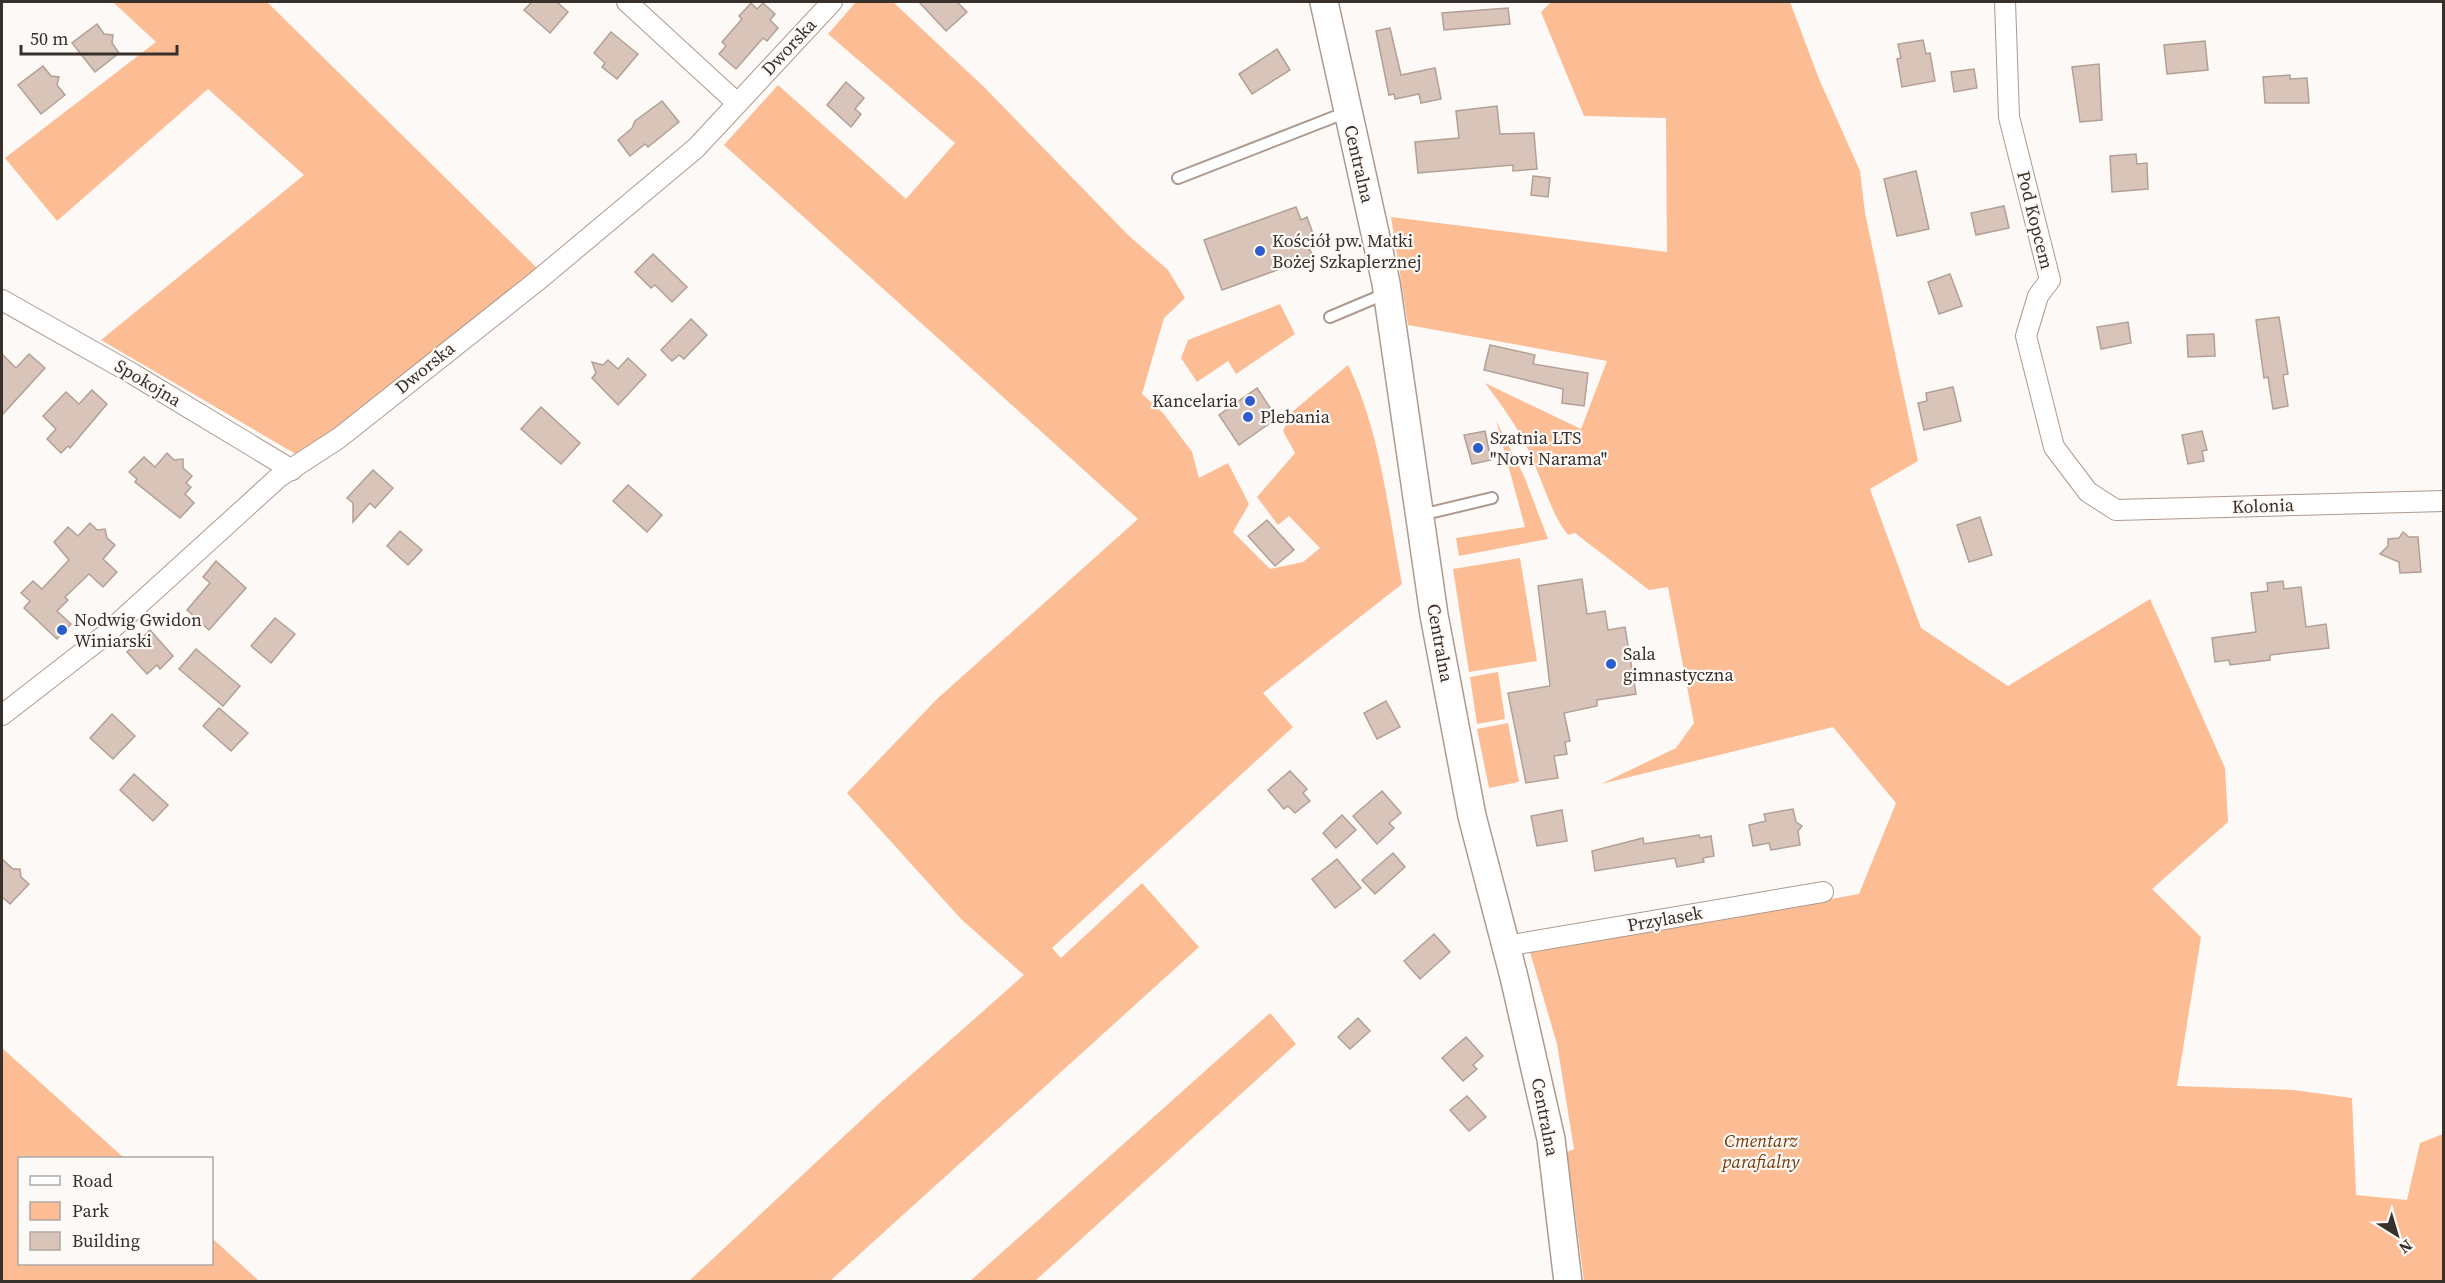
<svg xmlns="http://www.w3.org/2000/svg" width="2445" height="1283" font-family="'Source Serif 4',serif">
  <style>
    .green { fill: #fcbd95 }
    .building { fill: #d8c4b8; stroke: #b3a095; stroke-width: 1.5 }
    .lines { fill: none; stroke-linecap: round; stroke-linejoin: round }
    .lane-casing { stroke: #ad9a8e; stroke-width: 14 }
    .street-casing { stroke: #ad9a8e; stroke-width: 22 }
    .secondary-casing { stroke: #ad9a8e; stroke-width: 30 }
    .lane { stroke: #fff; stroke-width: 10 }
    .street { stroke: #fff; stroke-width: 20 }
    .secondary { stroke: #fff; stroke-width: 27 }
    .poi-dot { fill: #2d5dcc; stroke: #fdf9f6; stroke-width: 2 }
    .labels { text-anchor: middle; stroke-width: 4.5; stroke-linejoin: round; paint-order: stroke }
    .street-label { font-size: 18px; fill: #38302b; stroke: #fdf9f6 }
    .poi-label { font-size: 18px; fill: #38302b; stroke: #fdf9f6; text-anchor: start }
    .park-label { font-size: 18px; font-style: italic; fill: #743a0a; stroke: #fdf9f6 }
  </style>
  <rect width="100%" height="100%" fill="#fdf9f6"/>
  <g class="green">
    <path d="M113,2H267L538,269L299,456L101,340L304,175L208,89L57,221L5,158L156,42Z"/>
    <path d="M856,2H893L984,87L1128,235L1168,270L1185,298L1164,318L1142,394L1163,413L1192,452L1199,478L1228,463L1249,504L1233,532L1270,569L1303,562L1320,548L1289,516L1278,525L1257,497L1295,453L1283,431L1292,412L1348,365C1381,433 1388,511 1402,584L1263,693L1293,727L1052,948L1061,958L1142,883L1199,947L830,1281H689L886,1097L1024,975L961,919L847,793L937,699L1138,519L724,145L778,85L906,199L955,143L828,34Z"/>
    <path d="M1551,2H1790L1819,79L1860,171L1865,213L1918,461L1870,489L1921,628L2008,686L2150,599L2225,768L2228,822L2152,889L2201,937L2177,1086L2294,1090L2352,1098L2356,1195L2407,1200L2420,1143L2443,1134V1281H1584L1567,1152L1574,1149L1557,1044L1530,952L1859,894L1896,803L1833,727L1601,784L1676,748L1694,723L1668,587L1649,590L1575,533L1568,535C1551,513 1545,488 1534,463C1522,433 1504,408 1485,383L1581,429L1607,361L1408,325L1391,217L1667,252L1666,118L1584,116L1541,12Z"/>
    <path d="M1280,304L1295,334L1236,374L1228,361L1197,382L1181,358L1188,340Z"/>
    <path d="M1496,421L1524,476L1548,539L1459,556L1456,538L1525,527Z"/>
    <path d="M1520,558L1537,661L1469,672L1453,569Z"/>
    <path d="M1498,672L1505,719L1477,724L1470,677Z"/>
    <path d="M1508,723L1519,782L1489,788L1477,729Z"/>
    <path d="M1270,1013L1296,1044L1035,1281H970Z"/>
    <path d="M2,1048L124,1158H20V1264H212V1238L259,1281H2Z"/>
  </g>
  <g class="building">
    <path d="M532,2H557L568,12L550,33L524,10Z"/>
    <path d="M919,2H957L967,12L946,31Z"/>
    <path d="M751,3L757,9L763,3L775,14L770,20L778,28L767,41L763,38L736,69L719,54L726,46L722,42L742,19L739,16Z"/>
    <path d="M1508,8L1510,24L1444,30L1442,13Z"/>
    <path d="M97,24L104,34L113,35L112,43L119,53L95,72L72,43Z"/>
    <path d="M1390,28L1401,75L1435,68L1441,99L1421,103L1419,94L1395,99L1394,94L1389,95L1376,31Z"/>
    <path d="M611,32L638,54L617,79L602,67L605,63L594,53Z"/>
    <path d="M1923,40L1926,54L1930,53L1935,81L1902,87L1897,59L1901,58L1898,44Z"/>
    <path d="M2205,41L2208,70L2167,74L2164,45Z"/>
    <path d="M1277,49L1290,70L1252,94L1239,74Z"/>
    <path d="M2099,64L2102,120L2080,122L2072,67Z"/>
    <path d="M43,66L51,76L59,77L57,85L65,95L41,114L18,85Z"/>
    <path d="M1974,69L1977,88L1954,92L1951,72Z"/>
    <path d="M2290,75V79L2307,78L2309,103H2265L2263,77Z"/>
    <path d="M846,82L864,98L855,109L861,114L851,127L827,105Z"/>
    <path d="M662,101L679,122L648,147L645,144L630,156L618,140L632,128L635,121Z"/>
    <path d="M1497,106L1500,134L1534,133L1537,169L1513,171V165L1418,173L1415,142L1459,138L1456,111Z"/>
    <path d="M2136,154L2137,164L2147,163L2148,189L2112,192L2110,156Z"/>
    <path d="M1916,171L1929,229L1897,236L1884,179Z"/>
    <path d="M1533,176L1550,178L1548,197L1531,195Z"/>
    <path d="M2004,206L2009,228L1976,235L1971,213Z"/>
    <path d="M1296,207L1301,220L1307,217L1316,242L1308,245L1313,257L1222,290L1204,240Z"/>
    <path d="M653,254L687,287L672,302L655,285L651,288L635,272Z"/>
    <path d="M1950,274L1962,306L1939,314L1928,282Z"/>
    <path d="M2279,317L2288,374L2283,375L2288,406L2273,409L2268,377L2264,378L2256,320Z"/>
    <path d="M691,319L707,335L684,359L679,355L672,361L661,350Z"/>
    <path d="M2128,322L2131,343L2101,349L2097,327Z"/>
    <path d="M2214,334L2215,356L2188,357L2187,335Z"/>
    <path d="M1490,345L1535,355L1533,364L1588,373L1584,406L1562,403L1563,389L1484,370Z"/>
    <path d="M2,354L16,368L29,354L45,368L2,415Z"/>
    <path d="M628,358L646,375L618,405L592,378L596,373L592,362L603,365L608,360L618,369Z"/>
    <path d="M1953,387L1961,421L1924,430L1918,403L1927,401L1926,393Z"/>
    <path d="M1257,388L1277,418L1239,445L1219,415Z"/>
    <path d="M92,390L107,404L70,448L68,446L61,453L47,439L56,429L43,416L66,392L79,404Z"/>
    <path d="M541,407L580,443L561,464L521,429Z"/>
    <path d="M1485,431L1491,460L1472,464L1464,435Z"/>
    <path d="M2202,431L2207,450L2202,451L2204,461L2188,464L2182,435Z"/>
    <path d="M167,453L174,460L183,459V468L192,476L186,483L191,487L185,494L194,503L180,518L135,482L137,479L129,472L144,457L155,467Z"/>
    <path d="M373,470L393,488L375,508L370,503L353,522V503L347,498Z"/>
    <path d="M628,485L662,515L647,532L613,501Z"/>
    <path d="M1980,517L1992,555L1969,562L1957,525Z"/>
    <path d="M1267,520L1294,550L1275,566L1248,536Z"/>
    <path d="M90,523L97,530L105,529L107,538L115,545L103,559L117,572L103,587L89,574L65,597L68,600L57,611L71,624L57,639L24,608L30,601L21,593L33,581L42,589L69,560L54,542L68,527L78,536Z"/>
    <path d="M400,531L422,550L408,565L387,546Z"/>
    <path d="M2403,532L2409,537H2418L2421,572L2400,573L2399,562L2380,554L2388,546V539L2399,538Z"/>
    <path d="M216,561L246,588L209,630L187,610L210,583L203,577Z"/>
    <path d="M1582,579L1587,614L1605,611L1608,630L1625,627L1636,694L1597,700V706L1564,713L1570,741L1565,742L1567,754L1554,756L1558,778L1526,783L1508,693L1550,686L1538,586Z"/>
    <path d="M2283,581L2284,589L2301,587L2306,627L2326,624L2329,648L2270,655V660L2230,665L2229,660L2215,662L2212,638L2256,632L2251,593L2268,591L2267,583Z"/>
    <path d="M275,618L295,634L271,663L251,646Z"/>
    <path d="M150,630L173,656L160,669L157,665L147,674L127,652Z"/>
    <path d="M196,649L240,686L223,706L179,669Z"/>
    <path d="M1386,701L1400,727L1377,739L1364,713Z"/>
    <path d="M219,708L248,733L231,751L203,726Z"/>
    <path d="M112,714L135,736L113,759L90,738Z"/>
    <path d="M1290,771L1307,789L1303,793L1310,801L1295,813L1288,806L1284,809L1268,790Z"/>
    <path d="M134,774L168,805L153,821L120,790Z"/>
    <path d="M1382,791L1401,813L1389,823L1394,828L1377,844L1353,816Z"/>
    <path d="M1793,809L1796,822L1802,826L1798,831L1800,845L1771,850L1769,843L1753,846L1749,825L1766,821L1764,814Z"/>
    <path d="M1562,810L1567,841L1537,846L1531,816Z"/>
    <path d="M1342,815L1356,830L1336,848L1323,833Z"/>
    <path d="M1699,835L1700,838L1711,836L1714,856L1703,858L1704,862L1677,867L1675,858L1595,871L1592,851L1643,838L1644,844Z"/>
    <path d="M1393,853L1405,867L1375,894L1362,880Z"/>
    <path d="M2,859L13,869H20L21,877L29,884L10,904L2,897Z"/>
    <path d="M1337,859L1361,888L1335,908L1312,879Z"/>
    <path d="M1434,934L1450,952L1420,979L1404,961Z"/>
    <path d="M1358,1018L1370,1031L1350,1049L1338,1037Z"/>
    <path d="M1466,1037L1483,1056L1473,1065L1477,1069L1463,1081L1442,1058Z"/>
    <path d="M1467,1096L1486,1117L1469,1131L1450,1110Z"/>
  </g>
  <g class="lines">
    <g class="lane-casing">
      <g id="lane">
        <path d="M1178,178L1347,112"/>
        <path d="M1330,317L1387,293"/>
        <path d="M1421,515L1492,498"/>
      </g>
    </g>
    <g class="street-casing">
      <g id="street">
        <path d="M627,2L737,103"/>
        <path d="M2005,2L2009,117L2050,280L2038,296L2026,336L2054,447L2088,492L2116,510L2444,501"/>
        <path d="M2,300L133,374L292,470"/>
        <path d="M2,715L104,636L279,477L339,438L537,281L696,148L832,2"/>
        <path d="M1506,946L1823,892"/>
      </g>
    </g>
    <g class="secondary-casing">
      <path id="secondary" d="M1324,2L1386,283L1434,615L1472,816L1514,977L1551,1139L1568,1282"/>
    </g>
    <use href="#lane" class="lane"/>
    <use href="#street" class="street"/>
    <use href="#secondary" class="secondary"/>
  </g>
  <g class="poi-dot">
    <circle cx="1260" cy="251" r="6"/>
    <circle cx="1250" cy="401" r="6"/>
    <circle cx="1248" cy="417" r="6"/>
    <circle cx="1478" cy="448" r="6"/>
    <circle cx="62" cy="630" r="6"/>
    <circle cx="1611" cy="664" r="6"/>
  </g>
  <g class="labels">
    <g class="street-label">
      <text transform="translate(789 47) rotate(-47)" y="6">Dworska</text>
      <text transform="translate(1359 164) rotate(77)" y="6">Centralna</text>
      <text transform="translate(2035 220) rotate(76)" y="6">Pod Kopcem</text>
      <text transform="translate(425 368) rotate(-39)" y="6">Dworska</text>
      <text transform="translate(148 383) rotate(31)" y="6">Spokojna</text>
      <text transform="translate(2263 506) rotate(-2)" y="6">Kolonia</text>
      <text transform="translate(1440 643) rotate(80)" y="6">Centralna</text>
      <text transform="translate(1665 919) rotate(-10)" y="6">Przylasek</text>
      <text transform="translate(1545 1117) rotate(79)" y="6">Centralna</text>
    </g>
    <g class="poi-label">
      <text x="1272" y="247">Kościół pw. Matki<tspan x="1272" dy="21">Bożej Szkaplerznej</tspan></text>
      <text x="1238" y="407" text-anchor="end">Kancelaria</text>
      <text x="1260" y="423">Plebania</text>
      <text x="1490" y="444">Szatnia LTS<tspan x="1490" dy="21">"Novi Narama"</tspan></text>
      <text x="74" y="626">Nodwig Gwidon<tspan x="74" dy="21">Winiarski</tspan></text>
      <text x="1623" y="660">Sala<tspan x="1623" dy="21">gimnastyczna</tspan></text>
    </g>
    <g class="park-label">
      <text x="1761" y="1147">Cmentarz<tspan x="1761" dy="21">parafialny</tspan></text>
    </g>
  </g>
  <rect width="2445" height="1283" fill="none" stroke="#38302b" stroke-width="6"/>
  <rect x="18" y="1157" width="195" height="108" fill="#fdf9f6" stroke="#aea9a5" stroke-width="1.5"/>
  <rect x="30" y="1176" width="30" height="9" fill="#ffffff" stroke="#aea9a5" stroke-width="1.5"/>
  <text x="72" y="1187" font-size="18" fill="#38302b">Road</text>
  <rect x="30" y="1202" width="30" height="18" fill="#fcbd95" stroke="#aea9a5" stroke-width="1.5"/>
  <text x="72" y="1217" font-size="18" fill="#38302b">Park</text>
  <rect x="30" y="1232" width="30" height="18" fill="#d8c4b8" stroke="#aea9a5" stroke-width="1.5"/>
  <text x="72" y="1247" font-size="18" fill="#38302b">Building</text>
  <g transform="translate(2397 1235) rotate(143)" stroke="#fdf9f6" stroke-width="4.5" paint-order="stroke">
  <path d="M0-4.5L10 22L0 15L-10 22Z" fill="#38302b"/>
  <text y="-9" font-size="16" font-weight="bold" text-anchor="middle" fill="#38302b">N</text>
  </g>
  <path d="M21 45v9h156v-9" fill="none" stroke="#38302b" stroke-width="3"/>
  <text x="30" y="45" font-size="18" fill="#38302b" stroke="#fdf9f6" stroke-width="4.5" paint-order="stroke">50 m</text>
</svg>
